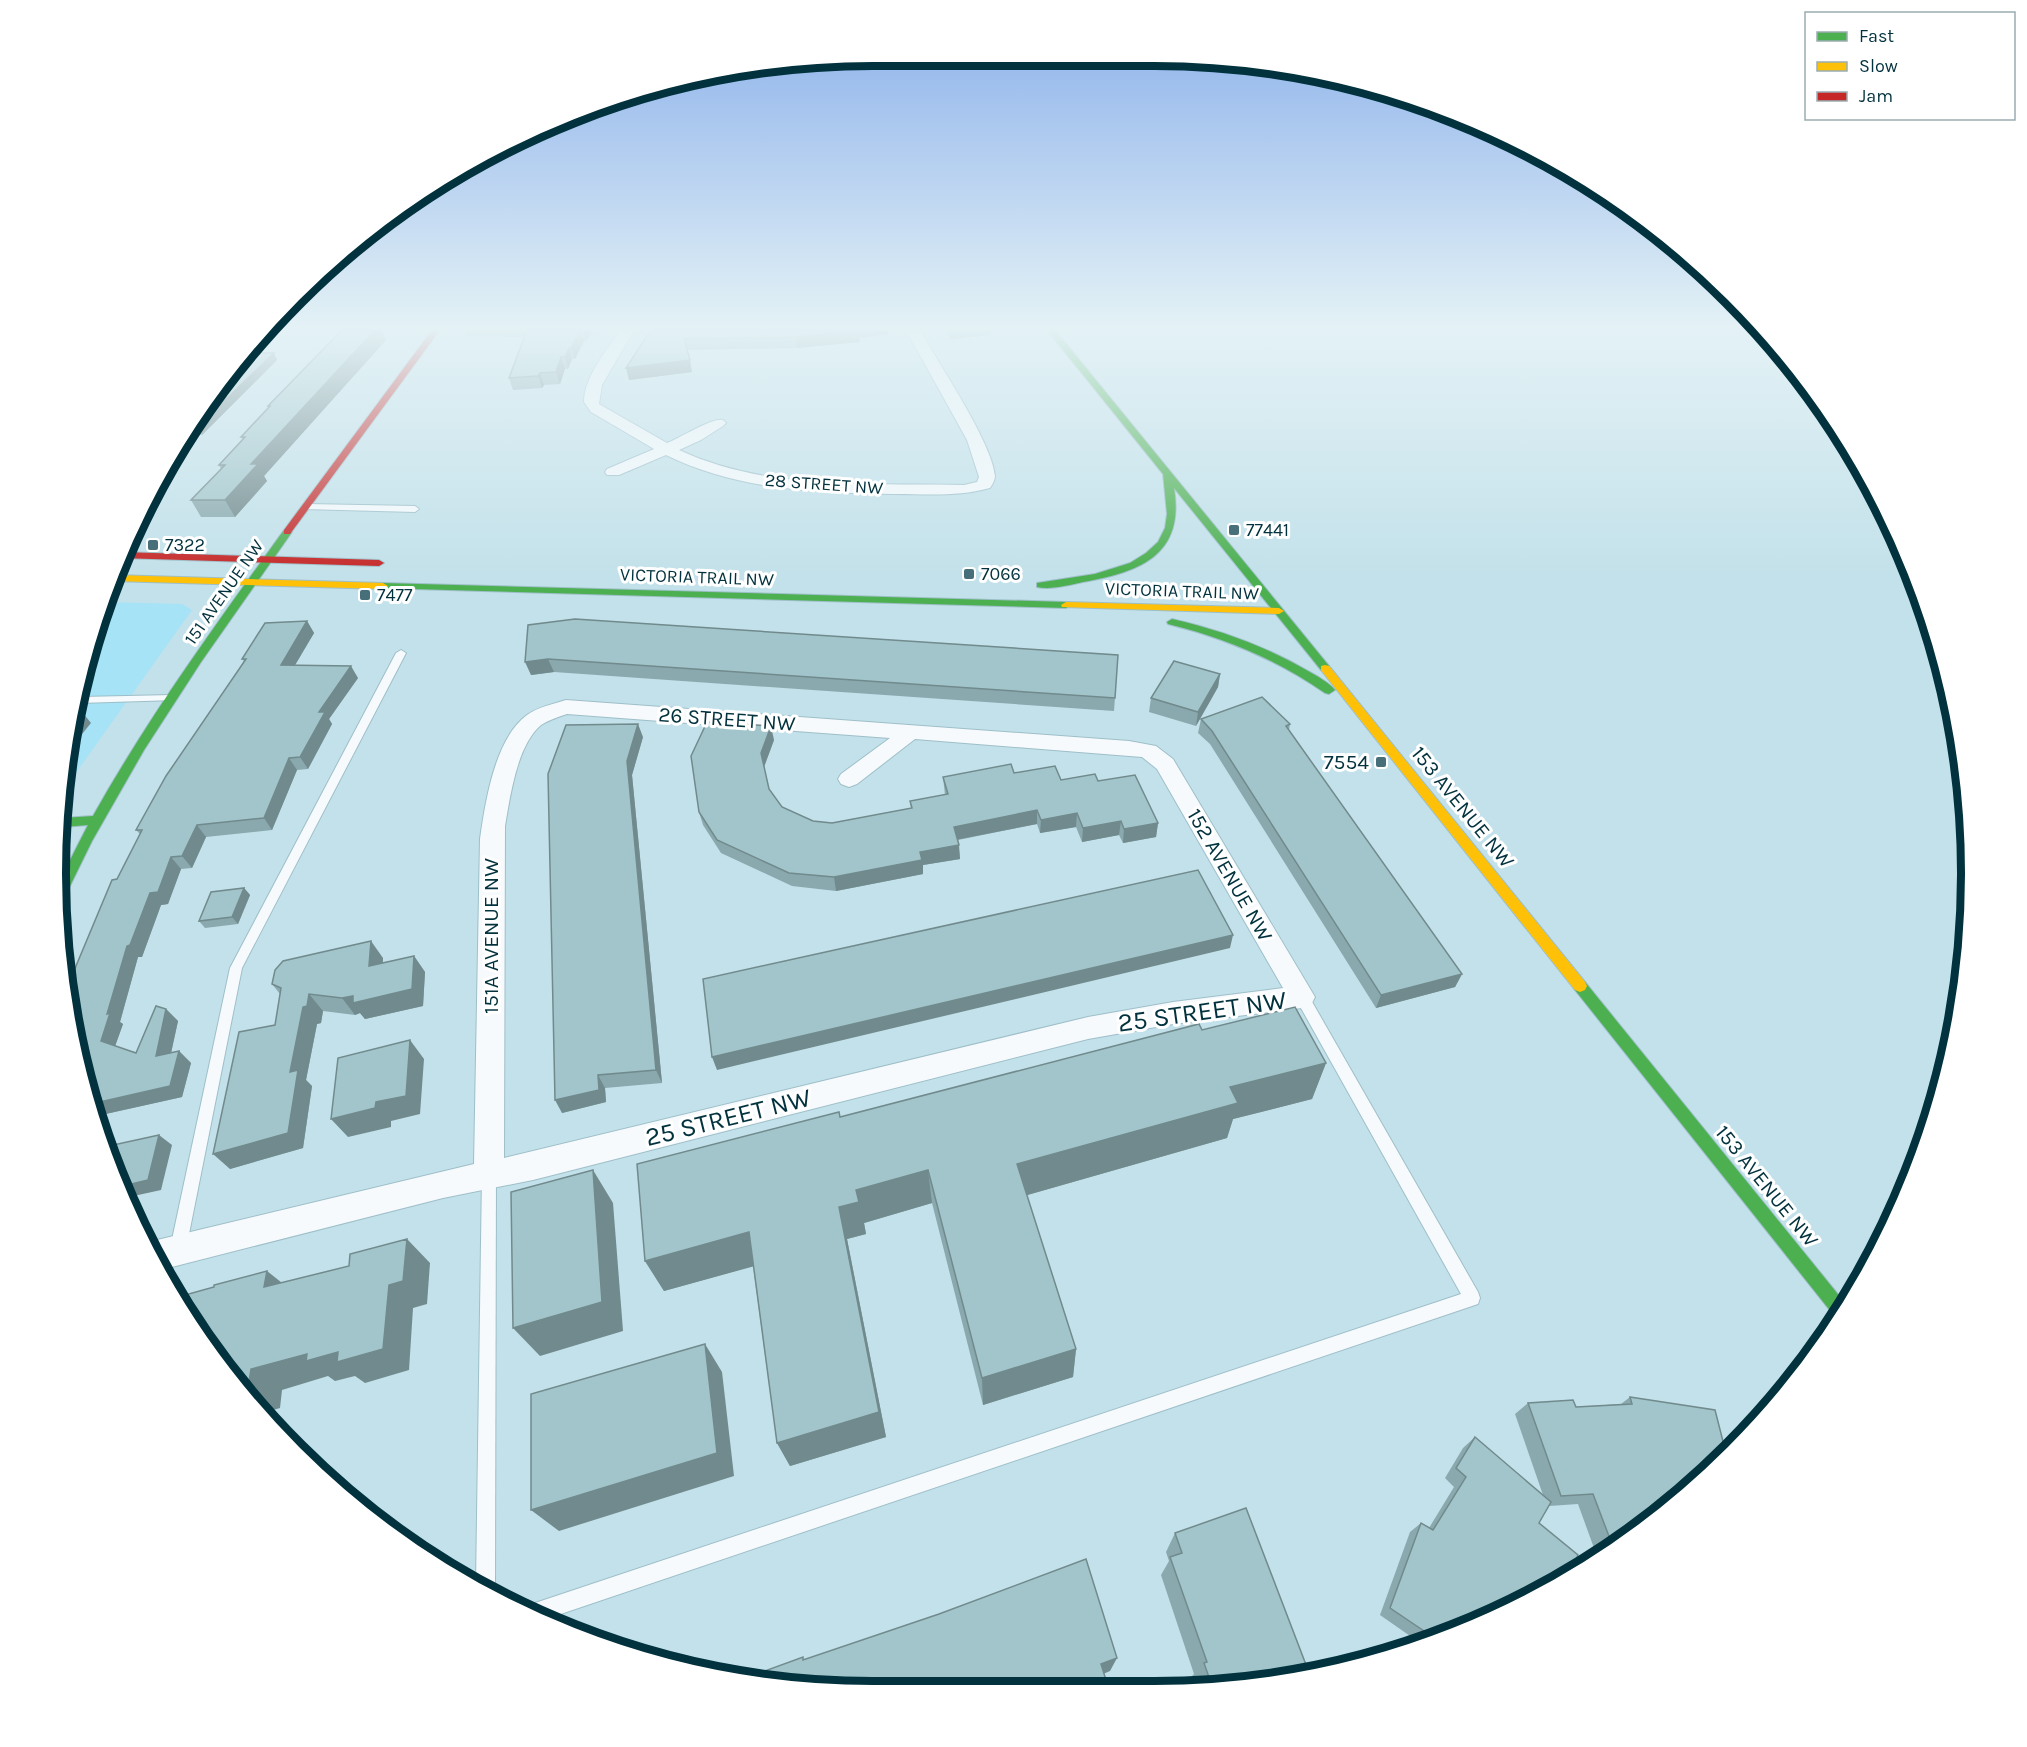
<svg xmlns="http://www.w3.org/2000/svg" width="2027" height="1747" font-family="Karla,sans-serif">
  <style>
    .built { fill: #a6e3f6 }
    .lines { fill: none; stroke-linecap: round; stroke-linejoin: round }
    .lane-casing { stroke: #9ebfc9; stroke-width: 2 }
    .street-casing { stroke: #9ebfc9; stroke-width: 2 }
    .fast-casing { stroke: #9ebfc9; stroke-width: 2 }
    .slow-casing { stroke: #9ebfc9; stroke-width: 2 }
    .jam-casing { stroke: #9ebfc9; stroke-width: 2 }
    .lane { fill: #f6fafc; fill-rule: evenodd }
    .street { fill: #f6fafc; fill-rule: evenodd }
    .fast { fill: #4caf50; fill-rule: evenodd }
    .slow { fill: #ffc107; fill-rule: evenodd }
    .jam { fill: #c62828; fill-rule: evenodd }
    .wall { fill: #8aa9ae }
    .shaded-wall { fill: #718a8d }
    .building { fill: #a1c5ca; stroke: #718a8d; stroke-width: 1.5 }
    .poi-dot { fill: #466f7a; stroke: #fff; stroke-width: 2 }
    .labels { text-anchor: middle; stroke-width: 6; stroke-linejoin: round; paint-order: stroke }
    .far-street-label { font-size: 18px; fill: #02323d; stroke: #fff }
    .far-poi-label { font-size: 18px; fill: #02323d; stroke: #fff; text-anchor: start }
    .street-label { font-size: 21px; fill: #02323d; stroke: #fff }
    .poi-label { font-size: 21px; fill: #02323d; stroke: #fff; text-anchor: end }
    .near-street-label { font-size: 26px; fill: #02323d; stroke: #fff }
    .rim { fill: none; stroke: #02323d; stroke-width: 8 }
  </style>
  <rect width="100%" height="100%" fill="#c3e1ea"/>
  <path class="built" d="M107,602L182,604L192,610L63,791V766Z"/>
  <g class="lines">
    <g class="lane-casing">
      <g id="lane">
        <path d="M306,504L415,506L419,509L415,512L303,509L302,507Z"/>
        <path d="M401,650L406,653L242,968L186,1249L184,1254L178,1257L172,1254L170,1249L230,968L396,653Z"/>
        <path d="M172,695L177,698L176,700L79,703L81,697Z"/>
        <path d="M1302,992L1307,993L1478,1292L1480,1298L1478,1304L543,1620L524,1610L525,1607L532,1604L1461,1294L1297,1001L1295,997L1297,993Z"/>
        <path d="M489,1167L494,1169L496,1174L495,1589L493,1593L476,1584L482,1174L484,1169Z"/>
      </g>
    </g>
    <g class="street-casing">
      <g id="street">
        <path d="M620,330H634L602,385L599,404L667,443C680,438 713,417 723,420L726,423L723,426L701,440L679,450C767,491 870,483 964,485L977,482L979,477L967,440L906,330H920C938,363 992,442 995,476C995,480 992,485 990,488C957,497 928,494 894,494C817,493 737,490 666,455L619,475H607L605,472L607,469L654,449L591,412L584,402C584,377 607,350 620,330Z"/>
        <path d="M566,700L1129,741L1156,746L1173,759L1315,997L1311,1005L1302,1008L1173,1024L1088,1039L533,1180L443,1198L164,1269L151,1242L157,1240L474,1164L480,839C485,803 495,738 527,715C538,707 553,704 566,700ZM567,714L890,738L841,774L838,779L841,784L849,787L857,784L915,739L1142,757L1157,769L1283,988L1173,1002L1088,1017L504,1158L505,826C510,797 517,745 541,725C549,720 558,717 567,714Z"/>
      </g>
    </g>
    <g class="fast-casing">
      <g id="fast">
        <path d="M1047,330H1055L1329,666V670H1321L1174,488C1185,555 1140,572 1083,582C1069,585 1051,590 1037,587V583L1095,574L1130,563L1146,553L1158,542L1165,528L1167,514L1163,474Z"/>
        <path d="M287,529L292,532L201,662L144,750L92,841L67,892L62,893L63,874L88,825L63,827V818L93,816C149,716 217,623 284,530Z"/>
        <path d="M383,583L1066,602L1071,605L1066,608L379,588L378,586Z"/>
        <path d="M1172,619C1220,630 1265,646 1308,671C1317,676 1328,682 1335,690L1329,694L1325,693C1276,659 1225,638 1168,624L1167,622Z"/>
        <path d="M1580,980L1585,982L1845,1303L1836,1318L1575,990L1573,986L1575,982Z"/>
      </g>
    </g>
    <g class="slow-casing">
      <g id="slow">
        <path d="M114,575L383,583L388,586L383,589L113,581Z"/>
        <path d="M1066,602L1279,608L1284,611L1279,614L1062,607L1061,605Z"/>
        <path d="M1325,665L1329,666L1585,982L1587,986L1585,990L1580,992L1575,990L1321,670V666Z"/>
      </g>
    </g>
    <g class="jam-casing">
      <g id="jam">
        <path d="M432,330H440L290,534H284V530Z"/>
        <path d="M122,552L379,560L384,563L379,566L119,558Z"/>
      </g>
    </g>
    <use href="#lane" class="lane"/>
    <use href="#street" class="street"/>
    <use href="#fast" class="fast"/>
    <use href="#slow" class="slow"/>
    <use href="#jam" class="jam"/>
  </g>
  <g class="wall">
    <path d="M272,330L274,335L255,353L277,360L202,435L185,434L194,419Z"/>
    <path d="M464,330H594L586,341H584L575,359H572L568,369H565L560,384L544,385L542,388L513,390L509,378L525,337L466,336Z"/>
    <path d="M651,330L888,334L859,338L860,342L797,348L687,350L692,372L629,380Z"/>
    <path d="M945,330H991V335L950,339Z"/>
    <path d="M386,340L264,476L267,481L235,517H201L191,500L221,469L219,465L243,440L241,437L269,408L268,406Z"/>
    <path d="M307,621L314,633L295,665L358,678L329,719L332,724L308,769L297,770L272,830L206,837L192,868L181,869L168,904L161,905L142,957H138L120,1022L123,1024L115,1046L136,1053L166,1009L178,1021L171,1053L179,1051L191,1063L182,1097L101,1115L97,1128L66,996L117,879L140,834L136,830L244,661L242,659Z"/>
    <path d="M528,625L1118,655L1114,711L554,672L531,675Z"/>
    <path d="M1220,674L1218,687L1196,726L1149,712L1151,698Z"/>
    <path d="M1201,719L1290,724L1289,730L1462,974L1455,987L1376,1008L1210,744L1198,733Z"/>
    <path d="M643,737L632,775L662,1083L605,1088L606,1102L562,1113L548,774Z"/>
    <path d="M774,740L764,767L769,790L782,807L813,821L832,823L911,808L910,801L945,795L943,777L1014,773L1061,780L1098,781L1158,823L1156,837L1123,843L1119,835L1082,842L1076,827L1040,833L1037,824L958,840L960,859L923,865V874L836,891L792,886L721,853L703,825L699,812Z"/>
    <path d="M244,888L250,895L238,924L205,928L199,921Z"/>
    <path d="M414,956L425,972L423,1006L365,1019L360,1013L355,1015L323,1011L321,1023L317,1024L306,1080L312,1086L303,1148L230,1169L275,1025L280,994L272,984L383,958V963Z"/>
    <path d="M1202,1030L1326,1063L1312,1099L1233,1119L1227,1138L1027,1195L1076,1349L1073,1377L983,1405L932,1203L864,1223L866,1234L847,1239L886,1437L790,1466L777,1443L753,1266L664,1291L645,1261L840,1117Z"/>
    <path d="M1630,1397L1726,1453L1693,1488L1612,1547L1594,1548L1578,1504L1549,1506L1539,1523L1563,1582L1423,1645L1380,1615L1410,1532L1421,1523L1429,1528L1454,1487L1445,1478L1463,1448L1475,1437L1543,1495L1515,1414L1528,1403L1576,1407L1621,1404Z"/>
    <path d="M1175,1533L1308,1670L1207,1690H1197L1192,1676L1194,1674L1161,1575L1169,1561L1166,1552Z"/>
  </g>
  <g class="shaded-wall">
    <path d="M272,330L274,335L247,360V358Z"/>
    <path d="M375,330H382L386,340L264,476L267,481L235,517L225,500L251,464Z"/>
    <path d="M580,330L584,341L575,359L571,348Z"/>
    <path d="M583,330H594L586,341Z"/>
    <path d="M857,330H888V334L859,338L860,342L797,348L796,337Z"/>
    <path d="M950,330H991V335L950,339Z"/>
    <path d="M569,348L572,359L568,369L565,357Z"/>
    <path d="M274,353L277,360L202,435L197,427Z"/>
    <path d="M561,357L565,369L560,384L556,372Z"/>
    <path d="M690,360L692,372L629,380L626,368Z"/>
    <path d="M540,373L544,385L542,388L538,376Z"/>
    <path d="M307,621L314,633L288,677L281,665Z"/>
    <path d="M548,659L554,672L531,675L525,662Z"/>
    <path d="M351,666L358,678L329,719L332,724L308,769L300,757L319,712Z"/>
    <path d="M1220,674L1218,687L1196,726L1198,712Z"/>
    <path d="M78,707L91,723L66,754Z"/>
    <path d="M638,724L643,737L632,775L662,1083L656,1070L627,761Z"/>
    <path d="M771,726L774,740L764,767L761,753Z"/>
    <path d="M289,758L297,770L272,830L264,818Z"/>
    <path d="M1037,810V824L955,840L954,827Z"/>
    <path d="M1077,813L1076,827L1040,833L1041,820Z"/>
    <path d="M1121,821L1119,835L1082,842L1083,828Z"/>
    <path d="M1158,823L1156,837L1123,843L1124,829Z"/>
    <path d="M197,825L206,837L192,868L182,856Z"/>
    <path d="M959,845L960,859L923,865V874L836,891L834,877L920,852Z"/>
    <path d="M171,857L181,869L168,904L161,905L142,957H138L120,1022L123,1024L113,1052L101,1041L107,1014L127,946L150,893Z"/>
    <path d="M244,888L250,895L238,924L232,917Z"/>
    <path d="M1233,935L1230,948L717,1070L712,1057Z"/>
    <path d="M371,941L383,958L381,983L369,966Z"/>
    <path d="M414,956L425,972L423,1006L365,1019L360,1013L355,1015L342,998Z"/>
    <path d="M1462,974L1455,987L1376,1008L1381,995Z"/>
    <path d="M309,994L323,1011L321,1023L317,1024L306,1080L312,1086L303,1148L230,1169L213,1154L290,1072L303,1007Z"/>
    <path d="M166,1009L178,1021L168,1067L156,1056Z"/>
    <path d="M410,1040L424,1059L420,1114L391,1121V1127L348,1137L331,1119L376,1102Z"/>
    <path d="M179,1051L191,1063L182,1097L101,1115L97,1128L91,1104Z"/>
    <path d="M1326,1063L1312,1099L1233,1119L1227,1138L1017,1198V1164L1230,1087Z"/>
    <path d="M598,1075L605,1088L606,1102L562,1113L555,1100Z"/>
    <path d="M159,1135L172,1145L161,1190L129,1197L123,1186Z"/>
    <path d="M593,1170L613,1203L623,1331L540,1356L513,1328Z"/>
    <path d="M928,1170L932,1203L864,1223L866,1234L847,1239L886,1437L790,1466L777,1443L839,1207L856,1190Z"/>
    <path d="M749,1232L762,1264L664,1291L645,1261Z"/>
    <path d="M407,1239L430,1263L427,1304L413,1308L409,1370L365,1383L355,1376L335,1381L328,1376L282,1390L280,1408L263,1413L244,1390L251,1369L389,1285Z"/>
    <path d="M267,1271L296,1294L264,1287Z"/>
    <path d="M705,1344L722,1372L734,1476L559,1531L531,1510Z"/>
    <path d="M1076,1349L1073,1377L983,1405L982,1378Z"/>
    <path d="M1117,1658L1110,1671L1096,1677L1101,1664Z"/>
    <path d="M1106,1680L1100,1690H1079Z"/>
  </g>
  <g class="building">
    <path d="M342,330H375L251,464H258L225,500H191L225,465H219L245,437H241L270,406H268Z"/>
    <path d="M527,330H580L571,348H569L565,357H561L556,372L540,373L538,376L509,378Z"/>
    <path d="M651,330H858L796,337L684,339L690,360L626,368Z"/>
    <path d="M252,353H274L197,427H189L194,419Z"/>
    <path d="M575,619L1118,655L1115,698L548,659L525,662L528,625Z"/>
    <path d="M307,621L281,665L351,666L319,712H325L300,757L289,758L264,818L197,825L182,856L171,857L158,892L150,893L130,945L127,946L107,1014L110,1013L101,1041L136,1053L156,1006L166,1009L156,1056L179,1051L170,1086L91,1104L66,996L76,966L112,880L117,879L142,830H136L166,776L246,659H242L265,623Z"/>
    <path d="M1174,661L1220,674L1198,712L1151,698Z"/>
    <path d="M1262,697L1290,724L1286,726L1462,974L1381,995L1212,731L1201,719Z"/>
    <path d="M707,722L771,726L761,753L769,789L782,807L813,821L832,823L912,808L910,801L948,794L943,777L1011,764L1014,773L1055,766L1061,780L1095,774L1098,781L1135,775L1158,823L1124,829L1121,821L1083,828L1077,813L1041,820L1037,810L954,827L959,845L920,852L922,860L834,877L789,873L717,840L699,812L691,756Z"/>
    <path d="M638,724L627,761L656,1070L598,1075L599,1090L555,1100L548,774L566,725Z"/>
    <path d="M1198,870L1233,935L712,1057L703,979Z"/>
    <path d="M244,888L232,917L199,921L211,892Z"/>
    <path d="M371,941L369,966L414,956L412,989L353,1003V996L342,998L309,994L307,1006L303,1007L290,1072L298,1070L288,1133L213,1154L239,1032L275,1025L281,988L272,984L275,970L283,961Z"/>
    <path d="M1295,1007L1326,1063L1230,1087L1238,1103L1017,1164L1076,1349L982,1378L928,1170L856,1190L859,1202L839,1207L879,1412L777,1443L749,1232L645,1261L637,1164L839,1112L840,1117L1199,1024L1202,1030Z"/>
    <path d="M410,1040L406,1096L376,1102L375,1108L331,1119L338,1058Z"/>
    <path d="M159,1135L148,1180L123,1186L104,1147Z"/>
    <path d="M593,1170L602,1302L513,1328L511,1192Z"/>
    <path d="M407,1239L403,1281L389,1285L383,1349L337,1362L338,1352L306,1361L307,1354L251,1369L248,1389L244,1390L193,1328L178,1297L214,1287V1285L267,1271L264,1287L349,1266L350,1254Z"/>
    <path d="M705,1344L717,1453L531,1510V1394Z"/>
    <path d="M1630,1397L1715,1410L1726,1453L1700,1481L1699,1479V1482L1693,1488L1623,1538L1610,1539L1593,1494L1561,1496L1528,1403L1573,1400L1576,1407L1632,1404Z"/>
    <path d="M1475,1437L1551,1502L1539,1523L1578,1555L1565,1580L1563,1582L1436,1639L1390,1608L1421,1523L1433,1530L1466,1477L1456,1468Z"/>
    <path d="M1246,1508L1308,1670L1213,1689L1204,1663L1207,1662L1170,1557L1182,1553L1175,1533Z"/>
    <path d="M1086,1559L1117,1658L1101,1664L1106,1680L1079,1690L873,1691L743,1679L803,1657V1660L939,1614Z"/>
  </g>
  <linearGradient id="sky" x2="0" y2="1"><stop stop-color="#88aeea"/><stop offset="0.57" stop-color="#e4f2f6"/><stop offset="1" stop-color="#e4f2f6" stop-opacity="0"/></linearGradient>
  <rect width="2027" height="575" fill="url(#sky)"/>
  <g class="poi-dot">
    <rect x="1228" y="524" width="12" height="12" rx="3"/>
    <rect x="147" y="539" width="12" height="12" rx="3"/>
    <rect x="963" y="568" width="12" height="12" rx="3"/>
    <rect x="359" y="589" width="12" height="12" rx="3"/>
    <rect x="1375" y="756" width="12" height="12" rx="3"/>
  </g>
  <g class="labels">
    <g class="far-street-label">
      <text transform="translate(824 484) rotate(4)" y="6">28 STREET NW</text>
      <text transform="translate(697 577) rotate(2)" y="6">VICTORIA TRAIL NW</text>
      <text transform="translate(1182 591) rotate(2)" y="6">VICTORIA TRAIL NW</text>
      <text transform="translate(224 592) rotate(-55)" y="6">151 AVENUE NW</text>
    </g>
    <g class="far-poi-label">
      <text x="1246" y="536">77441</text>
      <text x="165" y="551">7322</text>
      <text x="981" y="580">7066</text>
      <text x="377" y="601">7477</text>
    </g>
    <g class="street-label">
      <text transform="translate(727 719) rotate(4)" y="7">26 STREET NW</text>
      <text transform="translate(1463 807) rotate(51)" y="7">153 AVENUE NW</text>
      <text transform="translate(1230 875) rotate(60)" y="7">152 AVENUE NW</text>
      <text transform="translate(491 936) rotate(-90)" y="7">151A AVENUE NW</text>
      <text transform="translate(1767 1186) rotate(51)" y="7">153 AVENUE NW</text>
    </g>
    <g class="poi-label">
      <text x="1369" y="769">7554</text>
    </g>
    <g class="near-street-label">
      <text transform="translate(1202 1011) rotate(-8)" y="9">25 STREET NW</text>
      <text transform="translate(728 1117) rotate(-14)" y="9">25 STREET NW</text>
    </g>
  </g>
  <path d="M0 0H2027V1747H0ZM873 66H1154A807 807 0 0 1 1961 873V874A807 807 0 0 1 1154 1681H873A807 807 0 0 1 66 874V873A807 807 0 0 1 873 66Z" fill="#fff" fill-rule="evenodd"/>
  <path class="rim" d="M873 66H1154A807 807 0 0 1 1961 873V874A807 807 0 0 1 1154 1681H873A807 807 0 0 1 66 874V873A807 807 0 0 1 873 66Z"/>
  <rect x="1805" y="12" width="210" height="108" fill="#ffffff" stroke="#9aadb1" stroke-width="1.5"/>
  <rect x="1817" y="32" width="30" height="9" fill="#4caf50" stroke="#9aadb1" stroke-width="1.5"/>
  <text x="1859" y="42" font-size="18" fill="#02323d">Fast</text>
  <rect x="1817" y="62" width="30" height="9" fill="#ffc107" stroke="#9aadb1" stroke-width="1.5"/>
  <text x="1859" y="72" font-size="18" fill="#02323d">Slow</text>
  <rect x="1817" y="92" width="30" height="9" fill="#c62828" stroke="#9aadb1" stroke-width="1.5"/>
  <text x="1859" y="102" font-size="18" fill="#02323d">Jam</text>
</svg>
